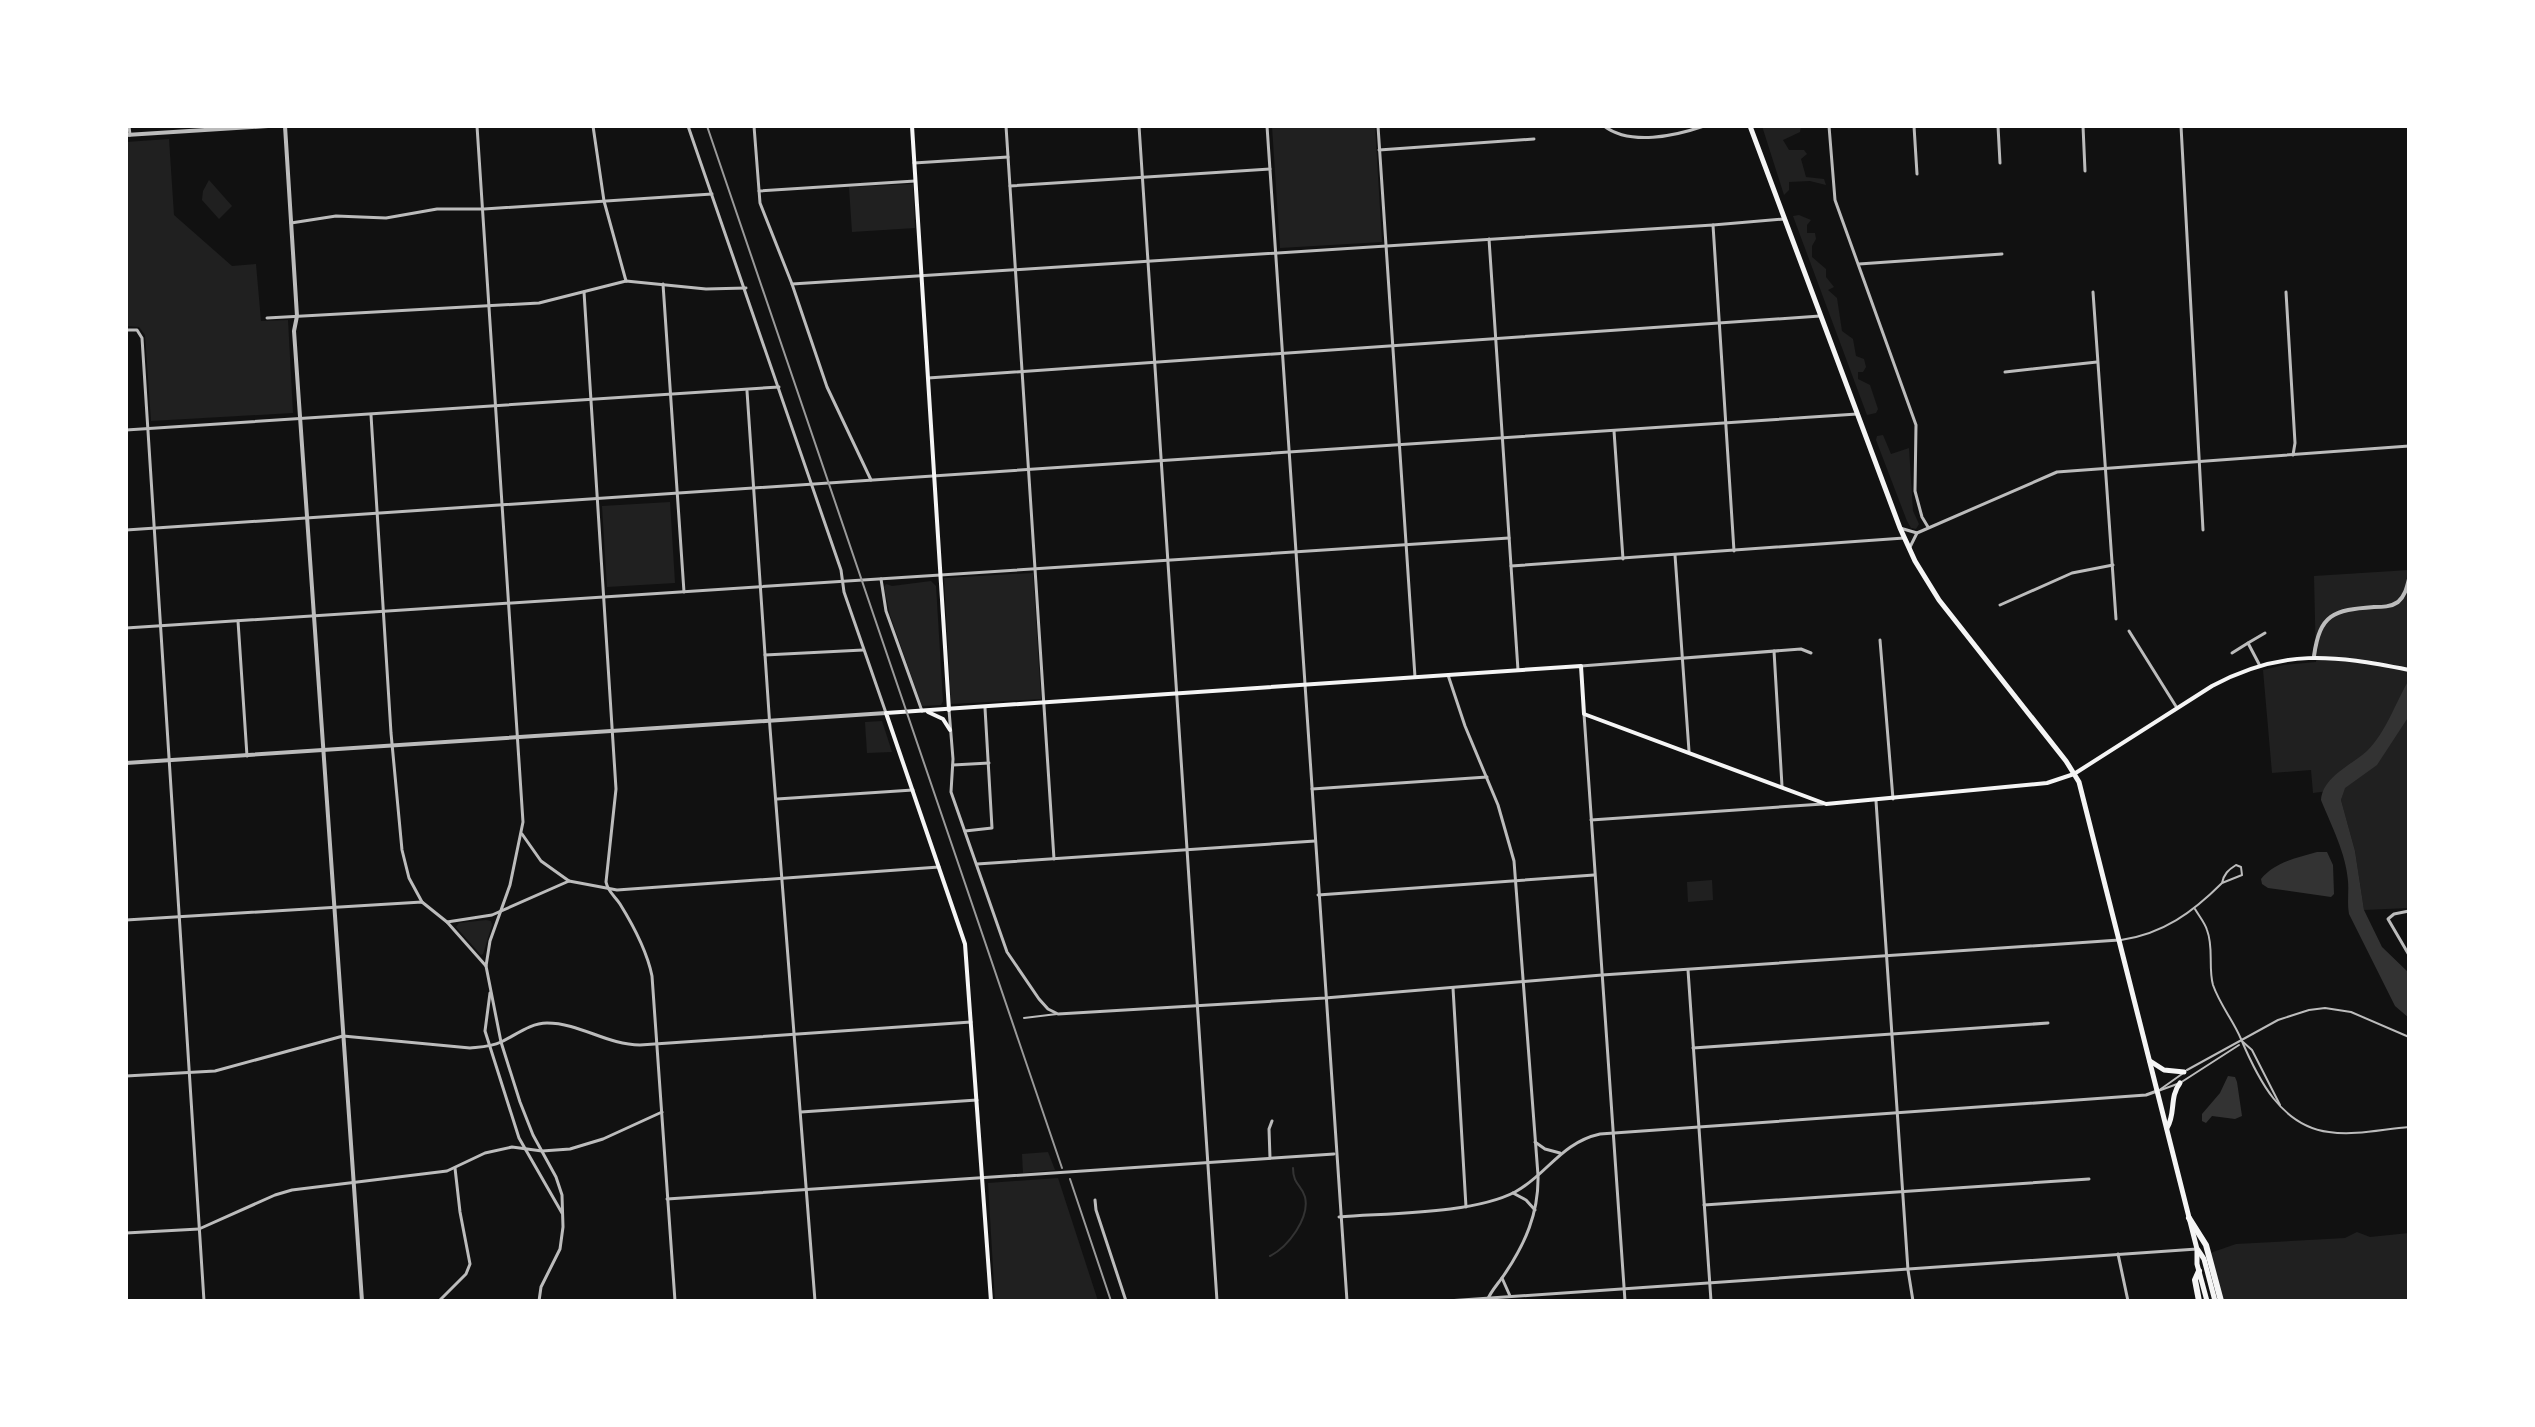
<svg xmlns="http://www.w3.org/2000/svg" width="2535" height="1427" font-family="'IBM Plex Sans',sans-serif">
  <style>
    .green { fill: #202020 }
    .water { fill: #333 }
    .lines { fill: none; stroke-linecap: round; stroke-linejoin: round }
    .stream { stroke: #333; stroke-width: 2 }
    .service { stroke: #bcbcbc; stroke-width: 2 }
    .minor { stroke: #bcbcbc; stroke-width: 3 }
    .tertiary { stroke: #bcbcbc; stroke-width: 4 }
    .secondary { stroke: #f5f5f5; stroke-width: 4 }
    .primary { stroke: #f5f5f5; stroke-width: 5 }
    .motorway { stroke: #f5f5f5; stroke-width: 6 }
    .rail { stroke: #9a9a9a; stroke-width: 2 }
  </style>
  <rect width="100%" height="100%" fill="#111"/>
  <g class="green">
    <path d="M1272,126H1375L1382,242L1280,248Z"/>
    <path d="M1762,126L1801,127L1800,132L1783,140L1789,150H1804L1807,154L1801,159L1806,177L1824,179L1826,185L1810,181L1789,182V190L1784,195Z"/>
    <path d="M169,139L174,215L232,266L256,264L261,321L288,320L293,413L151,421L145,335L139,327L126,326V142Z"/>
    <path d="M209,180L232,206L219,219L202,200L203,191Z"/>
    <path d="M913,184L915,228L852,232L849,187Z"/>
    <path d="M1799,215L1811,220L1807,225V233H1815L1816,239L1812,246V257L1826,269V277L1834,287L1828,290L1837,298L1842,331L1853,339L1856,356L1864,359L1866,367L1863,372H1858V379L1870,385L1878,409L1876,413L1867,415L1793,216Z"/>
    <path d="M1883,435L1891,454L1909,448L1913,511L1919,524L1916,529L1911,528L1907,521L1876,440L1877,436Z"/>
    <path d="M670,502L675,583L607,587L602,506Z"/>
    <path d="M2409,570V908L2364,910L2355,851L2341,800L2344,789L2313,793L2311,770L2272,773L2263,670L2284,665L2316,662L2314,576Z"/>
    <path d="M1033,573L1041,699L951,704L944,578Z"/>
    <path d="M931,581L936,586L943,701L941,705L922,706L890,615L884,587L886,584L892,586Z"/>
    <path d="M882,721L892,752L867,753L865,722Z"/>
    <path d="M1712,880L1713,900L1688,902L1687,882Z"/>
    <path d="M486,920L491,921L492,925L483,954L481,955L456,927L459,923Z"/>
    <path d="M1048,1152L1055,1170L1023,1173L1022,1154Z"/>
    <path d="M1058,1178L1098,1301H995L988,1183Z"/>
    <path d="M2357,1232L2370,1237L2409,1233V1301H2222L2210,1253L2213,1252L2236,1244L2345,1238Z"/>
  </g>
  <g class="water">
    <path d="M2409,680V716L2377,765L2345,788L2341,800L2355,851L2364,910L2382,947L2409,973V1018L2395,1006L2349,914C2347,902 2349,892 2348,881C2346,853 2331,825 2321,800C2323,776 2352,765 2367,751C2387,731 2395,703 2409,680Z"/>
    <path d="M2317,852H2327L2333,865L2334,894L2331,897L2268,888L2262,884L2261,879C2275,862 2296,858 2317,852Z"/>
    <path d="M2228,1076L2235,1077L2237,1082L2242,1116L2235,1119L2212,1116L2206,1123L2202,1121V1114L2220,1093Z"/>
  </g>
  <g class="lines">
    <path class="stream" d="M1270,1256C1288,1247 1310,1218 1305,1197C1302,1185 1293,1185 1293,1168"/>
    <g class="service">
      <path d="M2195,909C2199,916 2205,923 2207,930C2214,948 2208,967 2213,985C2220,1005 2233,1020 2241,1039C2258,1079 2281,1126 2329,1132C2355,1136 2383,1129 2409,1127"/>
      <path d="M2121,940C2163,934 2193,912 2222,883C2224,874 2228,870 2236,865L2241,867L2242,875L2222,883"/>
      <path d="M1024,1018L1057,1014"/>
      <path d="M2243,1042L2252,1050L2280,1105"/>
      <path d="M2187,1070L2278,1020L2309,1010L2325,1008L2351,1012L2409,1037"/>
      <path d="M2158,1091L2182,1074"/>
      <path d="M2158,1091L2180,1083L2239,1045"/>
    </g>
    <g class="minor">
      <path d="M129,126L130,135"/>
      <path d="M477,126L523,822L510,885L490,941L486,966L501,1042L520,1102L533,1135L556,1177L562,1195L563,1227L560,1249L541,1287L539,1301"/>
      <path d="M593,126L604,201L626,281"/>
      <path d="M688,126L841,570L844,592L886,713"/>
      <path d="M754,126L760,203L792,284L827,387L871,480"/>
      <path d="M1006,126L1054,859"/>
      <path d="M1139,126L1217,1301"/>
      <path d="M1267,126L1347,1301"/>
      <path d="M1378,126L1415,677"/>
      <path d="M1604,126C1630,146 1675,136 1704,126"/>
      <path d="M1829,126L1835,200L1916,425L1915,491L1922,517L1928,527"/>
      <path d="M1914,126L1917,174"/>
      <path d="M1998,126L2000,163"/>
      <path d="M2083,126L2085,171"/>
      <path d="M2181,126L2203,530"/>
      <path d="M1379,150L1534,139"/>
      <path d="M914,163L1008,157"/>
      <path d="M1010,186L1270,169"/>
      <path d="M759,191L915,181"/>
      <path d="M291,223L336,216L386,218L437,209H484L712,194"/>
      <path d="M1713,225L1784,219"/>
      <path d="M1489,239L1518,670"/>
      <path d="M1859,264L2002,254"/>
      <path d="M663,284L684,592"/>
      <path d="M792,284L1713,225L1734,551"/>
      <path d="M584,292L616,789L606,882C608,892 615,896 620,904C633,925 647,951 652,976L675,1301"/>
      <path d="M2093,292L2116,619"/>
      <path d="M2286,292L2295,443L2293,455"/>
      <path d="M267,318L539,303L626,281L706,289L746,288"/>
      <path d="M126,330H137L142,338L204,1301"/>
      <path d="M2005,372L2097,362"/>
      <path d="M928,378L1820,316"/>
      <path d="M747,391L770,728L815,1301"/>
      <path d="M371,415L391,733L402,850L409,878L422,902"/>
      <path d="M126,430L779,387"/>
      <path d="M1614,431L1623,559"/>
      <path d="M1900,528L1917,533L2057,472L2409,446"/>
      <path d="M126,530L1857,414"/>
      <path d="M1910,547L1917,533"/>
      <path d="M1675,555L1689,751"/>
      <path d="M1511,566L1904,538"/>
      <path d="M881,579L886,611L922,711"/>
      <path d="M2000,605L2072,573L2113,565"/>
      <path d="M238,621L247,756"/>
      <path d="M126,628L1509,538"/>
      <path d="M2129,631L2177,708"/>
      <path d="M1880,640L1893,799"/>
      <path d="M2248,643L2265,633"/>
      <path d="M1774,651L1782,786"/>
      <path d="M2232,653L2248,643L2259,664"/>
      <path d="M765,655L863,650"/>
      <path d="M1581,666L1801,649L1811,653"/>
      <path d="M1448,675L1465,726L1498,805L1514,861L1538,1175C1539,1213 1525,1244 1504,1275C1498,1284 1490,1292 1487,1301"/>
      <path d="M949,710L953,759L951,792L1007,952L1039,999L1048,1009L1058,1014L1325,998L1602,975L2119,940"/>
      <path d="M1584,714L1625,1301"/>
      <path d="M953,765L989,763"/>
      <path d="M1312,789L1487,777"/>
      <path d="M777,799L913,790"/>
      <path d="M1876,801L1908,1270L1913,1301"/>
      <path d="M1591,820L1823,804"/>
      <path d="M965,831L992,828L985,708"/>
      <path d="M522,834L541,861L569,881"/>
      <path d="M977,864L1315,841"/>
      <path d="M1318,895L1594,875"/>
      <path d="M2409,911L2394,914L2388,919L2409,955"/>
      <path d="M126,920L422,902L447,922L486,966"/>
      <path d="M447,922L492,915L569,881L617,890L939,867"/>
      <path d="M1688,970L1711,1301"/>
      <path d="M1453,988L1466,1207"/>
      <path d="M490,993L485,1031L519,1138L562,1213"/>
      <path d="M1693,1048L2048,1023"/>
      <path d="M126,1076L215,1071L343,1036L470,1048C480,1047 491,1047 501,1042C516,1035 530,1023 547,1023C580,1023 607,1045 640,1045L971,1022"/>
      <path d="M801,1112L977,1100"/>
      <path d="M1535,1142L1545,1149L1560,1153"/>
      <path d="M1270,1158L1269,1129L1272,1121"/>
      <path d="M1513,1193L1526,1200L1535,1210"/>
      <path d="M667,1199L1334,1154"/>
      <path d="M1095,1200L1096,1210L1126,1301"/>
      <path d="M1704,1205L2089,1179"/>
      <path d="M1339,1217C1388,1213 1473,1214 1515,1192C1547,1175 1560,1143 1600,1134L2146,1095L2157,1091"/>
      <path d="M126,1233L199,1229L275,1195L292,1190L447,1171L485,1153L512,1147L542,1151L570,1149L603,1139L662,1112"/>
      <path d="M2118,1254L2128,1301"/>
      <path d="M1502,1278L1510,1296"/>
      <path d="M439,1301L466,1274L470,1264L460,1212L455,1168"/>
      <path d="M1447,1301L2197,1249"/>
    </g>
    <g class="tertiary">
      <path d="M285,126L297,316L294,331L362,1301"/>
      <path d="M126,135L268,126"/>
      <path d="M2314,656C2320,614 2333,610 2374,607C2382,607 2391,607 2398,602C2405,596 2407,587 2409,579"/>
      <path d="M126,763L886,713"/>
    </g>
    <g class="secondary">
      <path d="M912,126L949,710"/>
      <path d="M928,712L943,719L950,730"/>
      <path d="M991,1301L965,944L886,713L1581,666L1584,714L1826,804L2047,783L2074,774L2212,686C2282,648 2333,655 2409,670"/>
    </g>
    <g class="primary">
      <path d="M1750,126L1900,528L1915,561L1939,600L2066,761L2079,782L2197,1249V1264L2207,1301"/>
      <path d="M2150,1061L2164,1070L2184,1072"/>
      <path d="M2167,1128C2176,1114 2169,1097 2180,1083"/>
      <path d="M2198,1250L2204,1259L2215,1301"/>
    </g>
    <g class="motorway">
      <path d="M2189,1218L2206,1245L2221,1301"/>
      <path d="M2199,1271L2195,1280L2199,1301"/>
    </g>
    <g class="rail">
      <path d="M707,126L1062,1168"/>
      <path d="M1070,1179L1111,1301"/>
    </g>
  </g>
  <rect width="2535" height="1427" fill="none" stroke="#ffffff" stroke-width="256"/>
</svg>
